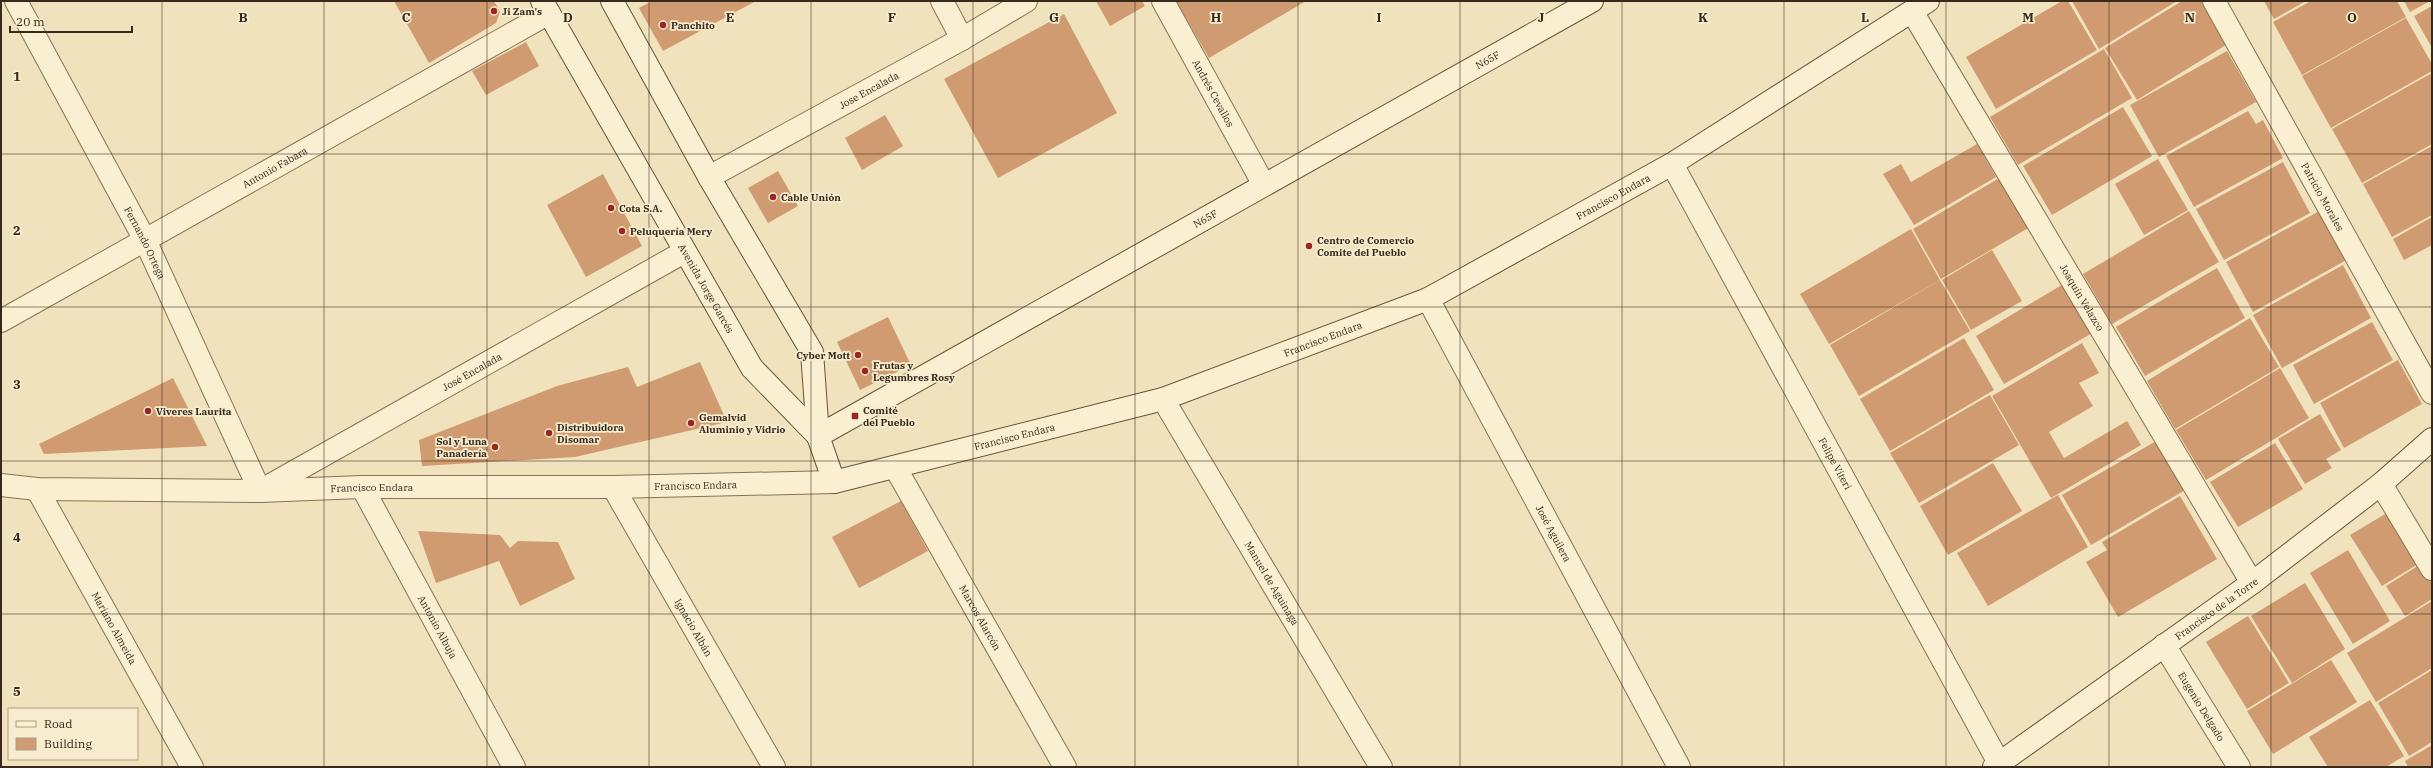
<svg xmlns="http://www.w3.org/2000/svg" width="2433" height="768" font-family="'IBM Plex Serif',serif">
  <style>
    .building { fill: #d09b70 }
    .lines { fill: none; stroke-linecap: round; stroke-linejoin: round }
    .street-casing { stroke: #887255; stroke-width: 24 }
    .secondary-casing { stroke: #6a5339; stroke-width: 24 }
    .street { stroke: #faefd0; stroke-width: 22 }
    .secondary { stroke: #faefd0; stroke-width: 22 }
    .grid { fill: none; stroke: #37291b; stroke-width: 1; stroke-opacity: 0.55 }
    .poi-dot { fill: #9a2522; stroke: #f7eccd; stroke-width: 1.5 }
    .labels { text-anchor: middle; stroke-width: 3.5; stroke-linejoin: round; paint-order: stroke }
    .poi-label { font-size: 10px; font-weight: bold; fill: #37291b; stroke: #f7eccd; text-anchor: start }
    .street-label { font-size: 10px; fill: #37291b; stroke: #f7eccd }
    .grid-label { font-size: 13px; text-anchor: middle; font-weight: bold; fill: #37291b; stroke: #f7eccd; stroke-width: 3.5; stroke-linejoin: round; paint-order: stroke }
  </style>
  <rect width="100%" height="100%" fill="#f0e2bd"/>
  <g class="building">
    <path d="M394,1H494L500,12L496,23L429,63Z"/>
    <path d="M652,1H756L663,51L639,8Z"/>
    <path d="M1096,1H1142L1145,6L1110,26Z"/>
    <path d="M1176,1H1306L1209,58Z"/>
    <path d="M2062,1H2068L2097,50L1996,109L1966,57Z"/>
    <path d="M2072,1H2177L2099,49Z"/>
    <path d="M2182,1H2210L2234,40L2137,100L2105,48Z"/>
    <path d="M2264,1H2306L2274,19Z"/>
    <path d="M2311,1H2397L2406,17L2302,75L2273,22Z"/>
    <path d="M2404,1H2430L2410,12Z"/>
    <path d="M2432,6V48L2414,16Z"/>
    <path d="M1064,14L1117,113L998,178L944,79Z"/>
    <path d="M2406,18L2432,64V71L2331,128L2302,76Z"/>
    <path d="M526,42L539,66L486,95L472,71Z"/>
    <path d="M2104,49L2132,98L2018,165L1990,117Z"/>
    <path d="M2227,51L2256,102L2159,157L2130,105Z"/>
    <path d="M2432,73V144L2362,183L2332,129Z"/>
    <path d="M2123,107L2152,156L2052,215L2023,166Z"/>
    <path d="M2248,111L2256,124L2263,120L2283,158L2194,207L2166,156Z"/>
    <path d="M885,115L903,146L862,170L845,138Z"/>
    <path d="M1977,144L1996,177L1914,225L1883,174L1901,164L1911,182Z"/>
    <path d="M2432,146V215L2392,237L2363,184Z"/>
    <path d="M2158,159L2188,210L2144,235L2115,184Z"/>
    <path d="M2283,162L2310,213L2224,260L2196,209Z"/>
    <path d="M778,171L798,206L768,223L748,188Z"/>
    <path d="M603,174L642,246L586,277L547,205Z"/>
    <path d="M2001,177L2030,227L1941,279L1913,229Z"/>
    <path d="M2323,209L2350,258L2253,312L2226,262Z"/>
    <path d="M2189,211L2219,262L2112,324L2083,274Z"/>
    <path d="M2432,217V245L2404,260L2393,239Z"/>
    <path d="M1911,229L1940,280L1829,344L1800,294Z"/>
    <path d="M1992,250L2022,301L1971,330L1942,280Z"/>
    <path d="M2343,265L2371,318L2282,368L2253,315Z"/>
    <path d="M2217,268L2245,318L2145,376L2116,327Z"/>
    <path d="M1940,280L1970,331L1859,396L1830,345Z"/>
    <path d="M2065,283L2094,332L2004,384L1976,336Z"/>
    <path d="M888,317L911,365L860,390L837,342Z"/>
    <path d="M2250,318L2279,367L2175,429L2147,381Z"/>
    <path d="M2372,322L2393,360L2314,404L2293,365Z"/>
    <path d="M1964,338L1994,390L1890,451L1860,399Z"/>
    <path d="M2082,343L2099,373L2079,383L2093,406L2049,432L2064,458L2127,421L2141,445L2051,498L1992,396Z"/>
    <path d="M2398,360L2422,404L2344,448L2320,403Z"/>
    <path d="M700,362L727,422L575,457L422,466L419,440L557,386L628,367L637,387Z"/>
    <path d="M2280,368L2309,418L2206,480L2176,430Z"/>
    <path d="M173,378L207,446L44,454L39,444Z"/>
    <path d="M1990,395L2019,445L1919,503L1890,453Z"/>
    <path d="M2320,414L2341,450L2326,459L2332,468L2305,484L2278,439Z"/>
    <path d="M2158,440L2187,489L2091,545L2062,495Z"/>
    <path d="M2275,443L2303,489L2238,527L2210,482Z"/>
    <path d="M1993,463L2022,511L1948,555L1920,506Z"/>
    <path d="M2058,495L2088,547L1988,606L1957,553Z"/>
    <path d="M2180,496L2217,559L2118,617L2086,562L2107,550L2102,542Z"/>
    <path d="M901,501L928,551L859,588L832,537Z"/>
    <path d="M2392,510L2423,561L2382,586L2350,535Z"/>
    <path d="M418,531L500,535L510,548L518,541L558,542L575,579L520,606L499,561L436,583Z"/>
    <path d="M2348,550L2390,621L2353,644L2310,573Z"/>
    <path d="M2424,562L2432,575V599L2405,616L2386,586Z"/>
    <path d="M2305,583L2345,649L2292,683L2251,616Z"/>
    <path d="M2432,601V668L2376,702L2347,653Z"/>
    <path d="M2248,616L2289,683L2247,709L2206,642Z"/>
    <path d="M2331,660L2357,702L2273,754L2247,711Z"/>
    <path d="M2432,670V742L2409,756L2378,703Z"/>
    <path d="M2370,700L2404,756L2386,767H2328L2309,737Z"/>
    <path d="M2432,745V767H2408L2405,761Z"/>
  </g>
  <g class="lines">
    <g class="street-casing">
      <g id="street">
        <path id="s1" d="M16,1L145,240L260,491L684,252"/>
        <path d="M942,1L962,39"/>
        <path id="s2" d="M1163,1L1264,185"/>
        <path id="s3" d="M2214,1L2432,393"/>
        <path id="s4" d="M1913,13L2252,583"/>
        <path id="s5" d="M1672,164L1999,763"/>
        <path id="s6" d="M709,177L962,39L1026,1"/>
        <path id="s7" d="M1428,299L1679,767"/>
        <path id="s8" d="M1,321L549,13"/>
        <path id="s9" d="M1163,399L1381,767"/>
        <path id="s10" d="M895,467L1065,767"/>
        <path d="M2381,484L2432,569"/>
        <path id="s11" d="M1,485L37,489L260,491L362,487H613L834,482"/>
        <path id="s12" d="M362,487L514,767"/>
        <path id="s13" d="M613,487L774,767"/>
        <path id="s14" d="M37,489L192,767"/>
        <path id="s15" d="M2164,645L2239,767"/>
      </g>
    </g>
    <g class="secondary-casing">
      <g id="secondary">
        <path id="s16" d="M542,1L752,368L818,436"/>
        <path id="s17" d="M612,1L709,177L812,352L818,436L834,482L1163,399L1428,299L1672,164L1928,1"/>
        <path id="s18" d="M818,436L1592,1"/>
        <path id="s19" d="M1994,767L2252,583L2381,484L2432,439"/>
      </g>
    </g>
    <use href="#street" class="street"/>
    <use href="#secondary" class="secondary"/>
  </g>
  <path class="grid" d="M162,1V767M324,1V767M487,1V767M649,1V767M811,1V767M973,1V767M1135,1V767M1298,1V767M1460,1V767M1622,1V767M1784,1V767M1946,1V767M2109,1V767M2271,1V767M1,154H2432M1,307H2432M1,461H2432M1,614H2432"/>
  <g class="poi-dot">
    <circle cx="494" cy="11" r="4"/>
    <circle cx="663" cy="25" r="4"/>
    <circle cx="773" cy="197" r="4"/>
    <circle cx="611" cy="208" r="4"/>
    <circle cx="622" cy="231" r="4"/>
    <circle cx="1309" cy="246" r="4"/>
    <circle cx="858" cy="355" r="4"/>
    <circle cx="865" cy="371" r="4"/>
    <circle cx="148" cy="411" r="4"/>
    <rect x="851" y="412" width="8" height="8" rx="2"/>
    <circle cx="691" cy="423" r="4"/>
    <circle cx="549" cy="433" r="4"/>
    <circle cx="495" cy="447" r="4"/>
  </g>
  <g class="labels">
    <g class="poi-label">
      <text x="502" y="15">Ji Zam's</text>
      <text x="671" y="29">Panchito</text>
      <text x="781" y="201">Cable Unión</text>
      <text x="619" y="212">Cota S.A.</text>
      <text x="630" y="235">Peluquería Mery</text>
      <text x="1317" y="244">Centro de Comercio<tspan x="1317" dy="12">Comite del Pueblo</tspan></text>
      <text x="850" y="359" text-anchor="end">Cyber Mott</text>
      <text x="873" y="369">Frutas y<tspan x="873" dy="12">Legumbres Rosy</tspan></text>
      <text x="863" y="414">Comité<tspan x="863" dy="12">del Pueblo</tspan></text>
      <text x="156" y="415">Viveres Laurita</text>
      <text x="699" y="421">Gemalvid<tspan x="699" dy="12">Aluminio y Vidrio</tspan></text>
      <text x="557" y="431">Distribuidora<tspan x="557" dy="12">Disomar</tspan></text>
      <text x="487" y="445" text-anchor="end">Sol y Luna<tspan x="487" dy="12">Panadería</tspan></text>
    </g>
    <g class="street-label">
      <text dy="4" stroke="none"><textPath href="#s18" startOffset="768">N65F</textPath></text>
      <text dy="4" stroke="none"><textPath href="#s6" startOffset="182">Jose Encalada</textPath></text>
      <text dy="4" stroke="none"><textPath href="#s2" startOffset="105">Andrés Cevallos</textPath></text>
      <text dy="4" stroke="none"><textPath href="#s8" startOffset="314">Antonio Fabara</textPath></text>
      <text dy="4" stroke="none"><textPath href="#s17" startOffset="1371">Francisco Endara</textPath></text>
      <text dy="4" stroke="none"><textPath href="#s3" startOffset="224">Patricio Morales</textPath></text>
      <text dy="4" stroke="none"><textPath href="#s18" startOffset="444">N65F</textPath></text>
      <text dy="4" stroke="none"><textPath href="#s1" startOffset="274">Fernando Ortega</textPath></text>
      <text dy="4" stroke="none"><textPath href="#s16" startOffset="331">Avenida Jorge Garcés</textPath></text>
      <text dy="4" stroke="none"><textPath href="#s4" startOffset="331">Joaquín Velazco</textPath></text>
      <text dy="4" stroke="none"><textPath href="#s17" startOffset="1047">Francisco Endara</textPath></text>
      <text dy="4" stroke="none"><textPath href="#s1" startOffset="791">José Encalada</textPath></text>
      <text dy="4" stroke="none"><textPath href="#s17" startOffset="723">Francisco Endara</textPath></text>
      <text dy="4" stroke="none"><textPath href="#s5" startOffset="341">Felipe Viteri</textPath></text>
      <text dy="4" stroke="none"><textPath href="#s11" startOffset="695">Francisco Endara</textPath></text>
      <text dy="4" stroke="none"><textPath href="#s11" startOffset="371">Francisco Endara</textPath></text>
      <text dy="4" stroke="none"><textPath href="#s7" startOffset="266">José Aguilera</textPath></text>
      <text dy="4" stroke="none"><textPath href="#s9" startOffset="214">Manuel de Aguinaga</textPath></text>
      <text dy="4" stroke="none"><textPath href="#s19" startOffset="273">Francisco de la Torre</textPath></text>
      <text dy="4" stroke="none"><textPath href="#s10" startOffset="173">Marcos Alarcón</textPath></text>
      <text dy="4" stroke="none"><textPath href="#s12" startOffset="159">Antonio Albuja</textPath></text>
      <text dy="4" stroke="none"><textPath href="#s13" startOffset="162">Ignacio Albán</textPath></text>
      <text dy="4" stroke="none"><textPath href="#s14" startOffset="159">Mariano Almeida</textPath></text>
      <text dy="4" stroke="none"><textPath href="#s15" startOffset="72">Eugenio Delgado</textPath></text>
    </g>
  </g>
  <g class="grid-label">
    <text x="243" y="22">B</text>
    <text x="406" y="22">C</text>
    <text x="568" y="22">D</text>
    <text x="730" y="22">E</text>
    <text x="892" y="22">F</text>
    <text x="1054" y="22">G</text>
    <text x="1216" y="22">H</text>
    <text x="1379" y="22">I</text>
    <text x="1541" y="22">J</text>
    <text x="1703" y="22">K</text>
    <text x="1865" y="22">L</text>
    <text x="2028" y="22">M</text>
    <text x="2190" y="22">N</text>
    <text x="2352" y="22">O</text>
    <text x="17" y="81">1</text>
    <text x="17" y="235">2</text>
    <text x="17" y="389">3</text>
    <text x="17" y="542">4</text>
    <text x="17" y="696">5</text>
  </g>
  <rect width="2433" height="768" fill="none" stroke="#37291b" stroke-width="4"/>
  <rect x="8" y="708" width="130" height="52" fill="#f7eccd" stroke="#aa9e86"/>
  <rect x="16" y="721" width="20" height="6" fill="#faefd0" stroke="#aa9e86"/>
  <text x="44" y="728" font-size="12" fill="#37291b">Road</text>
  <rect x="16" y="738" width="20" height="12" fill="#d09b70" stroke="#aa9e86"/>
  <text x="44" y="748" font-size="12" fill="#37291b">Building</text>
  <path d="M10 26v6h122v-6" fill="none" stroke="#37291b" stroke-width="2"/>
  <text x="16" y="26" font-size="12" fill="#37291b" stroke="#f7eccd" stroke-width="3" paint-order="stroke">20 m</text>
</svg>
